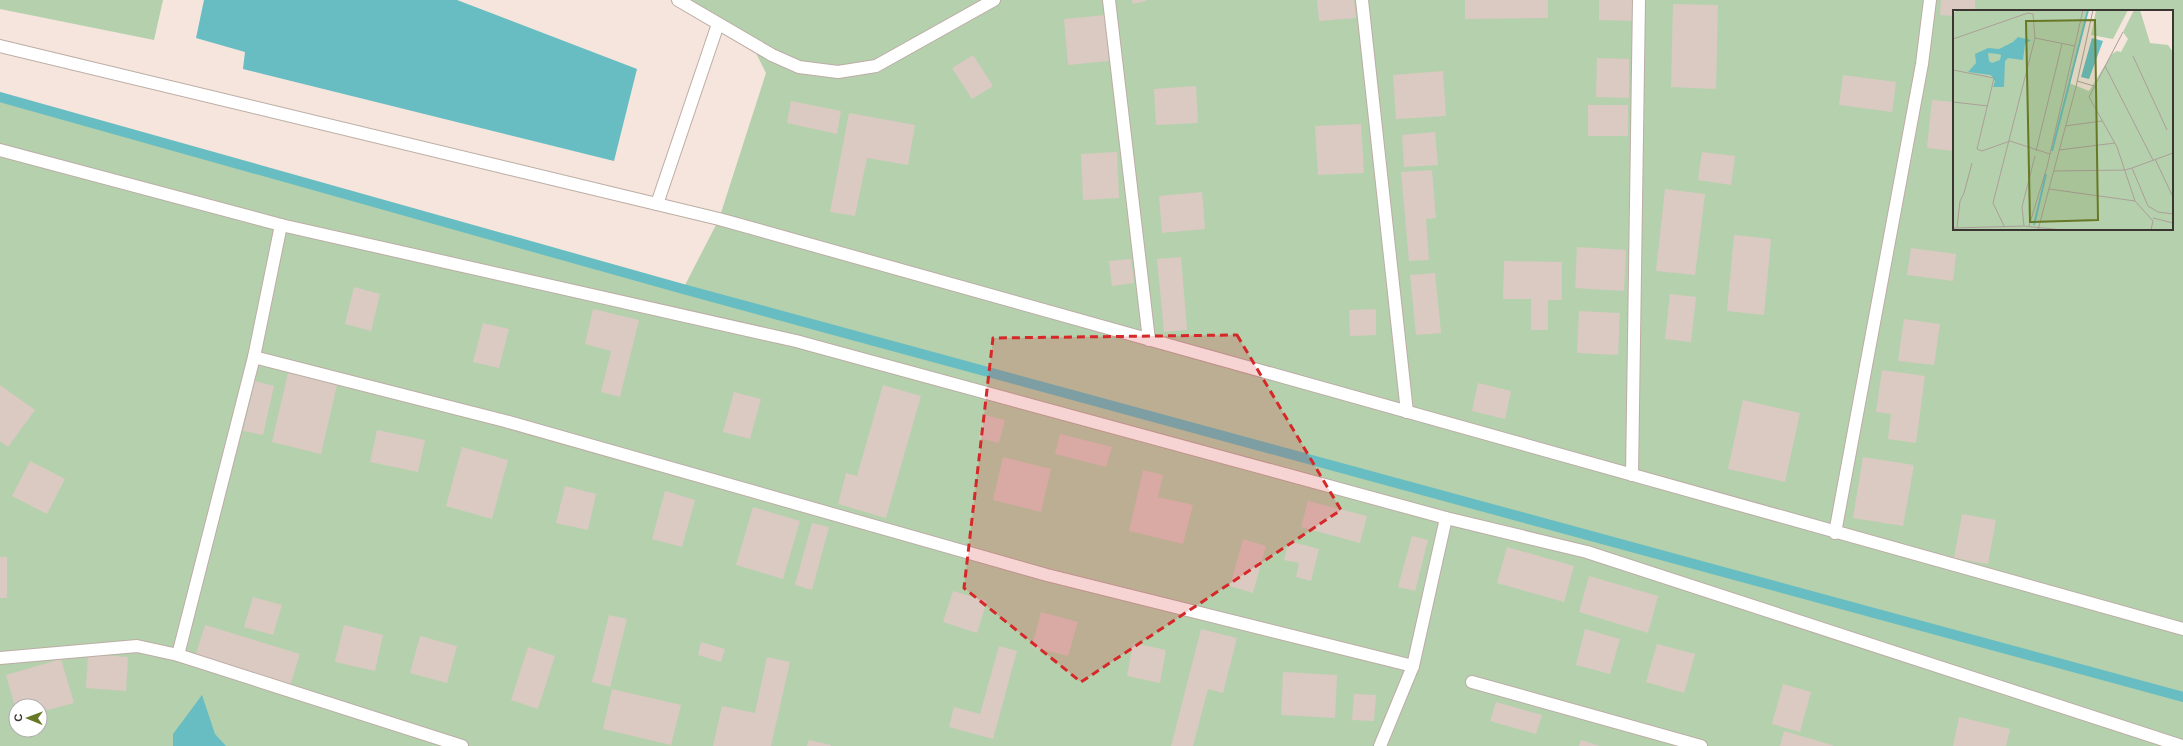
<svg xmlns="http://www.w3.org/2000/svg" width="2183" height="746" font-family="Helvetica,sans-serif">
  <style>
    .green { fill: #b5d0ad; fill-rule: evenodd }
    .water { fill: #67bdc2 }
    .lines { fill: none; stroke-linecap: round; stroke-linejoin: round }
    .stream { stroke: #67bdc2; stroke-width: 10 }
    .building { fill: #dacac2 }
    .service-casing { stroke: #bcada5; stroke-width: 14 }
    .service { stroke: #fff; stroke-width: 12 }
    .marked { fill: #d62828; fill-opacity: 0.2; stroke: #d62828; stroke-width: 3; stroke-dasharray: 8 5; stroke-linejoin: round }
    .inset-river { fill: none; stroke: #67bdc2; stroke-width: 2 }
    .inset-road { fill: none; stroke: #ab9f98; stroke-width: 1 }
    .view { fill: #677826; fill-opacity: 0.15; stroke: #677826; stroke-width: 2 }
    .inset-edge { fill: none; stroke: #3b3532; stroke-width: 2 }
  </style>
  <rect width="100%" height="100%" fill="#f5e5dc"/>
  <g class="green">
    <path d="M0,0H163L154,40L0,9Z"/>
    <path d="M678,0H2183V746H0V97L683,289L719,219L766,73L751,43ZM1954,11H2172V229H1954ZM16,706H40V730H16Z"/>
  </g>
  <g class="water">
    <path d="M204,0H457L637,69L614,161L243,69L245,52L196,38Z"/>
    <path d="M202,695L215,734L226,746H173V734Z"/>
  </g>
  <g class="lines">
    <path class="stream" d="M0,97L683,289L2183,697"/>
  </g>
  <g class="building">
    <path d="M1132,0H1146V1L1133,4Z"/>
    <path d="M1317,0H1354L1356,18L1319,21Z"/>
    <path d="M1465,0H1548V18L1465,19Z"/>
    <path d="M1599,0H1638V21L1599,20Z"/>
    <path d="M1941,0H1975V11H1954V16L1940,15Z"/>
    <path d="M1673,4L1718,5L1716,89L1671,87Z"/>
    <path d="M1105,15L1109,61L1068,65L1064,19Z"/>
    <path d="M973,55L993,86L972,99L952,68Z"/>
    <path d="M1597,58L1629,59V98L1596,97Z"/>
    <path d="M1443,71L1446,116L1396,119L1393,75Z"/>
    <path d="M1843,75L1896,82L1892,112L1839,105Z"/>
    <path d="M1196,86L1198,123L1156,125L1154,89Z"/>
    <path d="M1932,100L1954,102V151L1927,148Z"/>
    <path d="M791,101L841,111L837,134L787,123Z"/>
    <rect x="1588" y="105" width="40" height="31"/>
    <path d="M849,113L915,125L908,165L867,158L855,216L830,212Z"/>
    <path d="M1361,124L1364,173L1318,175L1315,126Z"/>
    <path d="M1435,132L1438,165L1404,167L1402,135Z"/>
    <path d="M1117,152L1119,198L1083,200L1081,154Z"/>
    <path d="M1702,152L1735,156L1731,185L1698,180Z"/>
    <path d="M1432,170L1436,218L1426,219L1429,260L1409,261L1401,172Z"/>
    <path d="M1665,189L1705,194L1695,275L1656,271Z"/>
    <path d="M1202,192L1205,229L1162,233L1159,196Z"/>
    <path d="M1734,235L1771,239L1764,315L1727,311Z"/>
    <path d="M1577,247L1626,250L1624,291L1575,288Z"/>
    <path d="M1911,248L1956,254L1953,281L1907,275Z"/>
    <path d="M1181,257L1187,330L1164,332L1157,259Z"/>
    <path d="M1131,259L1134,283L1112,286L1109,261Z"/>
    <path d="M1504,261L1562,262V300H1548V330H1531V299H1503Z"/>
    <path d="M1435,273L1441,333L1416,335L1410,275Z"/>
    <path d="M354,287L380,294L371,331L345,324Z"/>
    <path d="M1670,294L1696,297L1691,342L1665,339Z"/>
    <path d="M593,309L639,320L620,397L601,392L611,351L585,344Z"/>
    <path d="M1376,309V335L1350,336L1349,310Z"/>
    <path d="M1579,311L1620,313L1618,355L1577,353Z"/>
    <path d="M1904,319L1940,324L1934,365L1898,361Z"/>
    <path d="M483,323L509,329L499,368L473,362Z"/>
    <path d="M1882,370L1925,376L1916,443L1888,439L1891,414L1876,412Z"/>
    <path d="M288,373L337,385L321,454L272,442Z"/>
    <path d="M255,381L274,386L263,435L243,431Z"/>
    <path d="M1478,383L1511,391L1505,419L1472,411Z"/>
    <path d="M0,385L35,410L8,447L0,441Z"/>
    <path d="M883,385L921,396L886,518L838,504L846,473L857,476Z"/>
    <path d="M734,392L761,399L750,439L723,432Z"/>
    <path d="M1743,400L1800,413L1785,482L1728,469Z"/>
    <path d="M985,415L1005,420L999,443L979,438Z"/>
    <path d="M377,430L425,440L418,472L370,462Z"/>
    <path d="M1060,434L1112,447L1106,467L1055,454Z"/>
    <path d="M462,447L508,460L492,519L446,506Z"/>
    <path d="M1003,457L1051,469L1041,512L993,500Z"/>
    <path d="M1863,457L1914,465L1903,526L1853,518Z"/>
    <path d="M30,461L65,479L47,514L12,496Z"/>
    <path d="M1143,470L1163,475L1158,497L1193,505L1183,544L1129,531Z"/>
    <path d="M565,486L596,494L588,530L556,523Z"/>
    <path d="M665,491L695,500L682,547L652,539Z"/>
    <path d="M1308,501L1367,516L1360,543L1301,527Z"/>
    <path d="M753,507L800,521L783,579L736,565Z"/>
    <path d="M1962,514L1996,520L1988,564L1954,558Z"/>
    <path d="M812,523L829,527L812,590L795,585Z"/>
    <path d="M1412,536L1428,540L1415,591L1398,587Z"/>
    <path d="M1243,539L1266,546L1253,593L1230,586Z"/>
    <path d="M1289,541L1319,549L1311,581L1296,577L1299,563L1284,560Z"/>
    <path d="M1507,547L1574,566L1564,602L1497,583Z"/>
    <rect x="0" y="557" width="7" height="41"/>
    <path d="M1589,576L1658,596L1648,633L1579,612Z"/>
    <path d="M953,591L987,601L977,633L943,622Z"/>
    <path d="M253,597L282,605L273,635L244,627Z"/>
    <path d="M1041,612L1078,622L1068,656L1032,647Z"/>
    <path d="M609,615L627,619L610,687L592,682Z"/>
    <path d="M205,625L300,654L290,686L195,657Z"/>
    <path d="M344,625L383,635L375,671L335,662Z"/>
    <path d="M1201,629L1237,638L1223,693L1208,689L1193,746H1171Z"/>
    <path d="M1585,629L1620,639L1610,674L1576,665Z"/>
    <path d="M420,636L457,646L447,683L410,673Z"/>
    <path d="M701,642L725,649L721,662L698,655Z"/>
    <path d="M1133,643L1166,650L1160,683L1127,676Z"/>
    <path d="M1657,644L1695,654L1684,693L1646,682Z"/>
    <path d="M999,646L1017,651L993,739L949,727L954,707L980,714Z"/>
    <path d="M528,647L555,656L538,709L511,700Z"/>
    <path d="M88,654L128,657L126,691L86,688Z"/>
    <path d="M767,657L790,662L771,746H713L722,706L755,713Z"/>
    <path d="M61,659L74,703L40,712V706H16V710L6,675Z"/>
    <path d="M1283,672L1337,675L1335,718L1281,715Z"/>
    <path d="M1783,684L1811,692L1800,732L1772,724Z"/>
    <path d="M612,689L681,705L671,745L603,729Z"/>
    <path d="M1354,694L1376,695L1374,721L1352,720Z"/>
    <path d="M1496,702L1542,715L1536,734L1490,721Z"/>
    <path d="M1959,717L2010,729L2006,746H1953Z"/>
    <path d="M1784,731L1835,746H1780Z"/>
    <path d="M809,740L831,745V746H807Z"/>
    <path d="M1581,740L1600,746H1579Z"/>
  </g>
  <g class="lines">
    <g class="service-casing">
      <g id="service">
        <path d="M678,0L772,55L799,67L838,72L876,66L994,0"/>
        <path d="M1109,0L1149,340"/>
        <path d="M1362,0L1407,412"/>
        <path d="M0,46L719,219L2183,629"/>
        <path d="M0,150L281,225L796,341L1446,518L1587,552L2182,746"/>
        <path d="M657,204L718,24"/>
        <path d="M254,357L505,421L1047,575L1413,666"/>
        <path d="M1632,475L1639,0"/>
        <path d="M1835,533L1922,64L1930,0"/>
        <path d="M178,655L254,357L281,225"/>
        <path d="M0,658L137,646L178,655L462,746"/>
        <path d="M1472,682L1701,746"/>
        <path d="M1380,746L1413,666L1446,518"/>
      </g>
    </g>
    <use href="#service" class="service"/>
  </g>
  <path class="marked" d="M1237,335L1341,510L1081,682L964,588L993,338Z"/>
  <g transform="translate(1953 10)">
    <rect width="220" height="220" fill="#f5e5dc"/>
    <path d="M5,0H135L116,73L136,81L159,44L164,41L168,42L175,29L170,22L181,0H187L197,33L215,35L220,42V220H0V3ZM143,0H175L160,29L138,25Z" fill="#b5d0ad"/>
    <path d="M65,27L78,30L72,34L70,50L55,48L52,51L51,77H40L42,71L38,65L15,62L23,53L22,44L35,38L46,39L60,32ZM35,43L45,44L48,45L47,50L39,53L36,51ZM139,28L150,31L136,69L128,67Z" fill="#67bdc2" fill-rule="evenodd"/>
    <path class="inset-river" d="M99,141L135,0M81,215L93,164"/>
    <path class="inset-road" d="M170,22L136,87L164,137L182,191M82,28L122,36M0,29L75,3L80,4L82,28L40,193L51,216M180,46L214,120M152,56L200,150M0,60L41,68L24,139L29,141L57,131M124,71L141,76M0,92L35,96M112,116L149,111M57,131L97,144M106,140L162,133M83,141L109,34M220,143L179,158L195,196L205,202L220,204M202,149L220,187M101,161L172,160L179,158M96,179L182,191L200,211L198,220M200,208L220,213M71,216L69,197L82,146M76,216L94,157L130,0M4,217L7,191L11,183L19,153M0,218L71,216L110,220M85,220L123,77L140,0"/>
    <path class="view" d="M142,10L145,210L77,212L73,11Z"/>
    <rect width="220" height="220" class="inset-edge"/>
  </g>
  <g transform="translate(28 718) rotate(271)"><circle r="19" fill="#ffffff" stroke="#b1aead"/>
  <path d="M0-3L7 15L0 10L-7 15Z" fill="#677826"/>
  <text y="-6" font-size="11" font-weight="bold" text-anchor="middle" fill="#3b3532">С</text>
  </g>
</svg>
